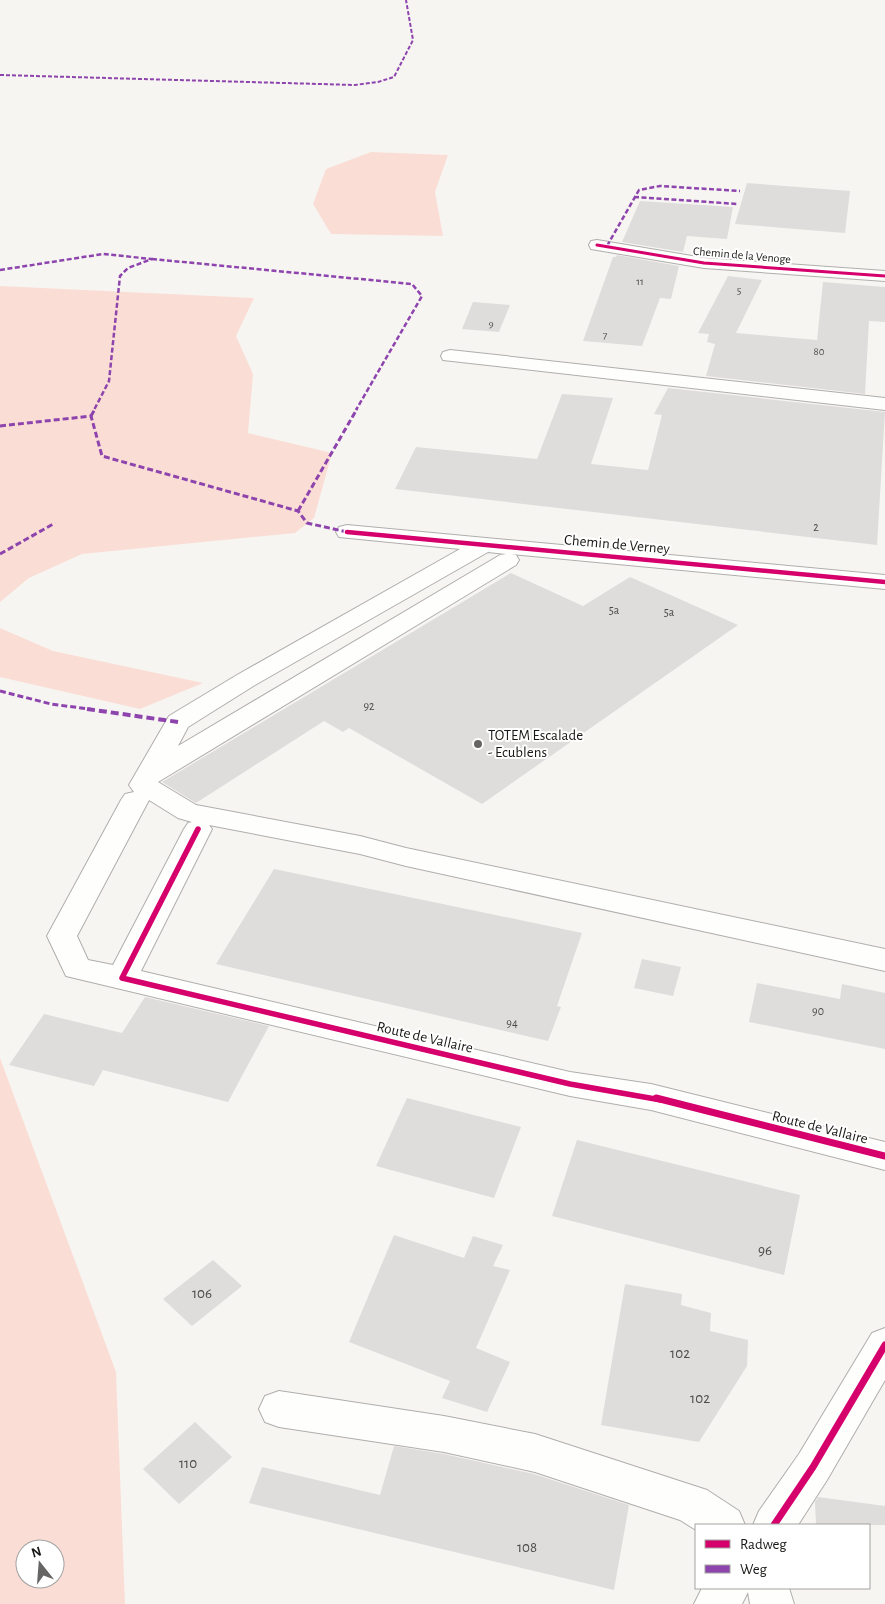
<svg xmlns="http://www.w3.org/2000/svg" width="885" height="1604" font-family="'Alegreya Sans',sans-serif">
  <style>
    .green { fill: #faded5; fill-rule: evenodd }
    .building { fill: #dedddb }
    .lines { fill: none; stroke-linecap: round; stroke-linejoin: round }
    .minor-casing { stroke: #b0aeac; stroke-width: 2 }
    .minor { fill: #fefefd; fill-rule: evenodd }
    .quiet-far3 { stroke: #8e44ad; stroke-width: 2; stroke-dasharray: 4 2; stroke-linecap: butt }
    .quiet-far2 { stroke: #8e44ad; stroke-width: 2.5; stroke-dasharray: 5 2.5; stroke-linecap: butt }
    .quiet-far1 { stroke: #8e44ad; stroke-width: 3; stroke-dasharray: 6 3; stroke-linecap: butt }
    .quiet { stroke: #8e44ad; stroke-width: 4; stroke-dasharray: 8 4; stroke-linecap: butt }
    .cycleway-far3-casing { stroke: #fff; stroke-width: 5 }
    .cycleway-far2-casing { stroke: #fff; stroke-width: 7 }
    .cycleway-far1-casing { stroke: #fff; stroke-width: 9 }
    .cycleway-casing { stroke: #fff; stroke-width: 10 }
    .cycleway-far3 { stroke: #d6006c; stroke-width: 3 }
    .cycleway-far2 { stroke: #d6006c; stroke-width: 4.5 }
    .cycleway-far1 { stroke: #d6006c; stroke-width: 5.5 }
    .cycleway { stroke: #d6006c; stroke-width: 7 }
    .poi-dot { fill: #676563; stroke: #fff; stroke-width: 2 }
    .labels { text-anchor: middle; stroke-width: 4; stroke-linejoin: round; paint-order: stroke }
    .far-number-label { font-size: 11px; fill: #4b4a48 }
    .far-street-label { font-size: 12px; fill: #191816; stroke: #fff }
    .number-label { font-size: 12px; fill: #4b4a48 }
    .street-label { font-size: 15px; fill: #191816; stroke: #fff }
    .poi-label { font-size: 15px; fill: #191816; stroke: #fff; text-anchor: start }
    .near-number-label { font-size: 15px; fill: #4b4a48 }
  </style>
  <rect width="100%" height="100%" fill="#f7f5f2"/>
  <g class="green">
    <path d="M371,152L448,155L435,192L443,236L331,234L313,204L326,169Z"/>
    <path d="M0,286L254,298L236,336L253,374L248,433L332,453L314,518L295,533L82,554L29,578L0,602Z"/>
    <path d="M0,628L53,651L203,683L140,709L0,677Z"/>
    <path d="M0,1058L116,1372L125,1604H0ZM25,1549H55V1579H25Z"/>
  </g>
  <g class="building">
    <path d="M747,183L850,191L845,233L735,224Z"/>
    <path d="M640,201L733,207L727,239L687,236L683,252L622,242Z"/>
    <path d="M617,255L679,266L671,299L660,298L642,346L583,341L613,257H616Z"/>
    <path d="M728,276L762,280L736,333L817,340L823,282L885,287V322L869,321L865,394L706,376L715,344L707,342L709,334L698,333Z"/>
    <path d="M473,302L510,305L499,332L462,329Z"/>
    <path d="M668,388L885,412L877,545L395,489L416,447L537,459L562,394L613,398L591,464L648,470L662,415L654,414Z"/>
    <path d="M511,573L583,606L630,577L738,625L482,804L349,728L343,732L324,721L196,803L162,782Z"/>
    <path d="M274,869L582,933L557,1006L561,1007L548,1041L216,964Z"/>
    <path d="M642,959L681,967L673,996L634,988Z"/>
    <path d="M757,983L840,999L842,984L885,993V1049L749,1022Z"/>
    <path d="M145,997L269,1026L228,1102L103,1070L94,1086L9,1065L44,1014L122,1033Z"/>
    <path d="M407,1098L521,1127L494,1198L376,1166Z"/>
    <path d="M577,1140L800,1195L784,1275L552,1216Z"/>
    <path d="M394,1235L464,1258L473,1236L503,1245L493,1266L510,1270L476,1348L510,1362L487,1412L442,1398L450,1381L349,1342Z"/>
    <path d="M213,1260L242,1286L192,1326L163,1299Z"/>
    <path d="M625,1284L682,1294L681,1305L711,1313L710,1331L748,1340L747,1366L699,1442L601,1425Z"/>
    <path d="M195,1422L232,1457L179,1504L143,1469Z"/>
    <path d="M394,1446L444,1454L534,1474L629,1505L614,1590L249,1503L262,1467L380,1495Z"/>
    <path d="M818,1497L885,1506V1525H816L815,1502Z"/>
  </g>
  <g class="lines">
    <g class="minor-casing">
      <g id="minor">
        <path d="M597,240L704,258L885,271V281L704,268L591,249L589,245L591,241Z"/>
        <path d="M450,350L885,398V410L443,360L441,356L443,352Z"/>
        <path d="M347,525L885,575V589L511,554L516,555L519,560L516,565L158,782L196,805L360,836L406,848L885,949V971L406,866L360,854L209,825L212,829L141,971L570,1072L651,1084L885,1142V1170L651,1110L570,1096L66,976L47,936L121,800L125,794L134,792L129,785L169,716L237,675L460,549L339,537L336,532L339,527ZM488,552L506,554L500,555L178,746L188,727L255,685ZM149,800L178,818L192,822L188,823L184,829L113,965L88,960L77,936Z"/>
        <path d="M885,1328V1380L827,1480L798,1525H753L759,1511L799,1454L872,1333Z"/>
        <path d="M279,1391L444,1416L535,1434L707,1490L739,1511L745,1525H696V1530L680,1520L535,1472L444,1452L279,1427L265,1422L259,1409L265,1396Z"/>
        <path d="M702,1588H789L794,1604H750L748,1592L742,1604H694Z"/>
      </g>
    </g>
    <use href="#minor" class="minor"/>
    <path class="quiet-far3" d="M0,75L355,85L378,82L394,77L413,40L406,0"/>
    <g class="quiet-far2">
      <path d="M634,197L738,204"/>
      <path d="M607,246L639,190L660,186L740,191"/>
      <path d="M152,259L412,284L422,296L356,410"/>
      <path d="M0,270L103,254L152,259L128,268L120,276L109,381L94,410"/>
    </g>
    <g class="quiet-far1">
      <path d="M91,416L95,409"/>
      <path d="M0,426L91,416L102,456L298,511L307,523L347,532"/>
      <path d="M298,511L357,409"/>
      <path d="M0,554L55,523"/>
      <path d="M0,691L51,704L96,710"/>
    </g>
    <path class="quiet" d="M87,709L178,722"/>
    <g class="cycleway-far3-casing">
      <path id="cycleway-far3" d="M597,245L704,263L885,276"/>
    </g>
    <g class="cycleway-far2-casing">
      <path id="cycleway-far2" d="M347,532L885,582"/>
    </g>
    <g class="cycleway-far1-casing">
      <path id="cycleway-far1" d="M198,829L122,978L570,1084L661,1100"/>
    </g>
    <g class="cycleway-casing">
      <g id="cycleway">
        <path d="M656,1098L885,1156"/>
        <path d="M774,1525L813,1467L885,1345"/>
      </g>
    </g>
    <use href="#cycleway-far3" class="cycleway-far3"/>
    <use href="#cycleway-far2" class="cycleway-far2"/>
    <use href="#cycleway-far1" class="cycleway-far1"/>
    <use href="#cycleway" class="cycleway"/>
  </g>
  <circle class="poi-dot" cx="478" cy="744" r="5"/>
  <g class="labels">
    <g class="far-number-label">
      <text x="640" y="285">11</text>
      <text x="739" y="294">5</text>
      <text x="491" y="327">9</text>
      <text x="605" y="339">7</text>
      <text x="819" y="355">80</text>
    </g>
    <g class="far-street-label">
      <text transform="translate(742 255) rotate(5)" y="4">Chemin de la Venoge</text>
    </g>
    <g class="number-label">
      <text x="816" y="531">2</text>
      <text x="614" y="614">5a</text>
      <text x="669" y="616">5a</text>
      <text x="369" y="710">92</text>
      <text x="818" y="1015">90</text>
      <text x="512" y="1027">94</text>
    </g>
    <g class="street-label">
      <text transform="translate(617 544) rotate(5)" y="5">Chemin de Verney</text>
      <text transform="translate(425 1037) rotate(13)" y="5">Route de Vallaire</text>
      <text transform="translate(820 1127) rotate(14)" y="5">Route de Vallaire</text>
    </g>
    <g class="poi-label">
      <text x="488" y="740">TOTEM Escalade<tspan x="488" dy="17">- Ecublens</tspan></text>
    </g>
    <g class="near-number-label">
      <text x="765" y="1255">96</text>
      <text x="202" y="1298">106</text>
      <text x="680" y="1358">102</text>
      <text x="700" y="1403">102</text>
      <text x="188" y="1468">110</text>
      <text x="527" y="1552">108</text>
    </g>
  </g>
  <rect x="695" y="1524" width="175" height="65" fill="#ffffff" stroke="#a3a3a2"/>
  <rect x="705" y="1540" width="25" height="8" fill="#d6006c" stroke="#a3a3a2"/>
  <text x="740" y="1549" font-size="15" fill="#191816">Radweg</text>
  <rect x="705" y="1565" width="25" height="8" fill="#8e44ad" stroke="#a3a3a2"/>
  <text x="740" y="1574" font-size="15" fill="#191816">Weg</text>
  <g transform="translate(40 1564) rotate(343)"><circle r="24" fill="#ffffff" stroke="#a3a3a2"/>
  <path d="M0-4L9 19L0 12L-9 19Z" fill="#676563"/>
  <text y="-8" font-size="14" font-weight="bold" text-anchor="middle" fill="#191816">N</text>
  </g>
</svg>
